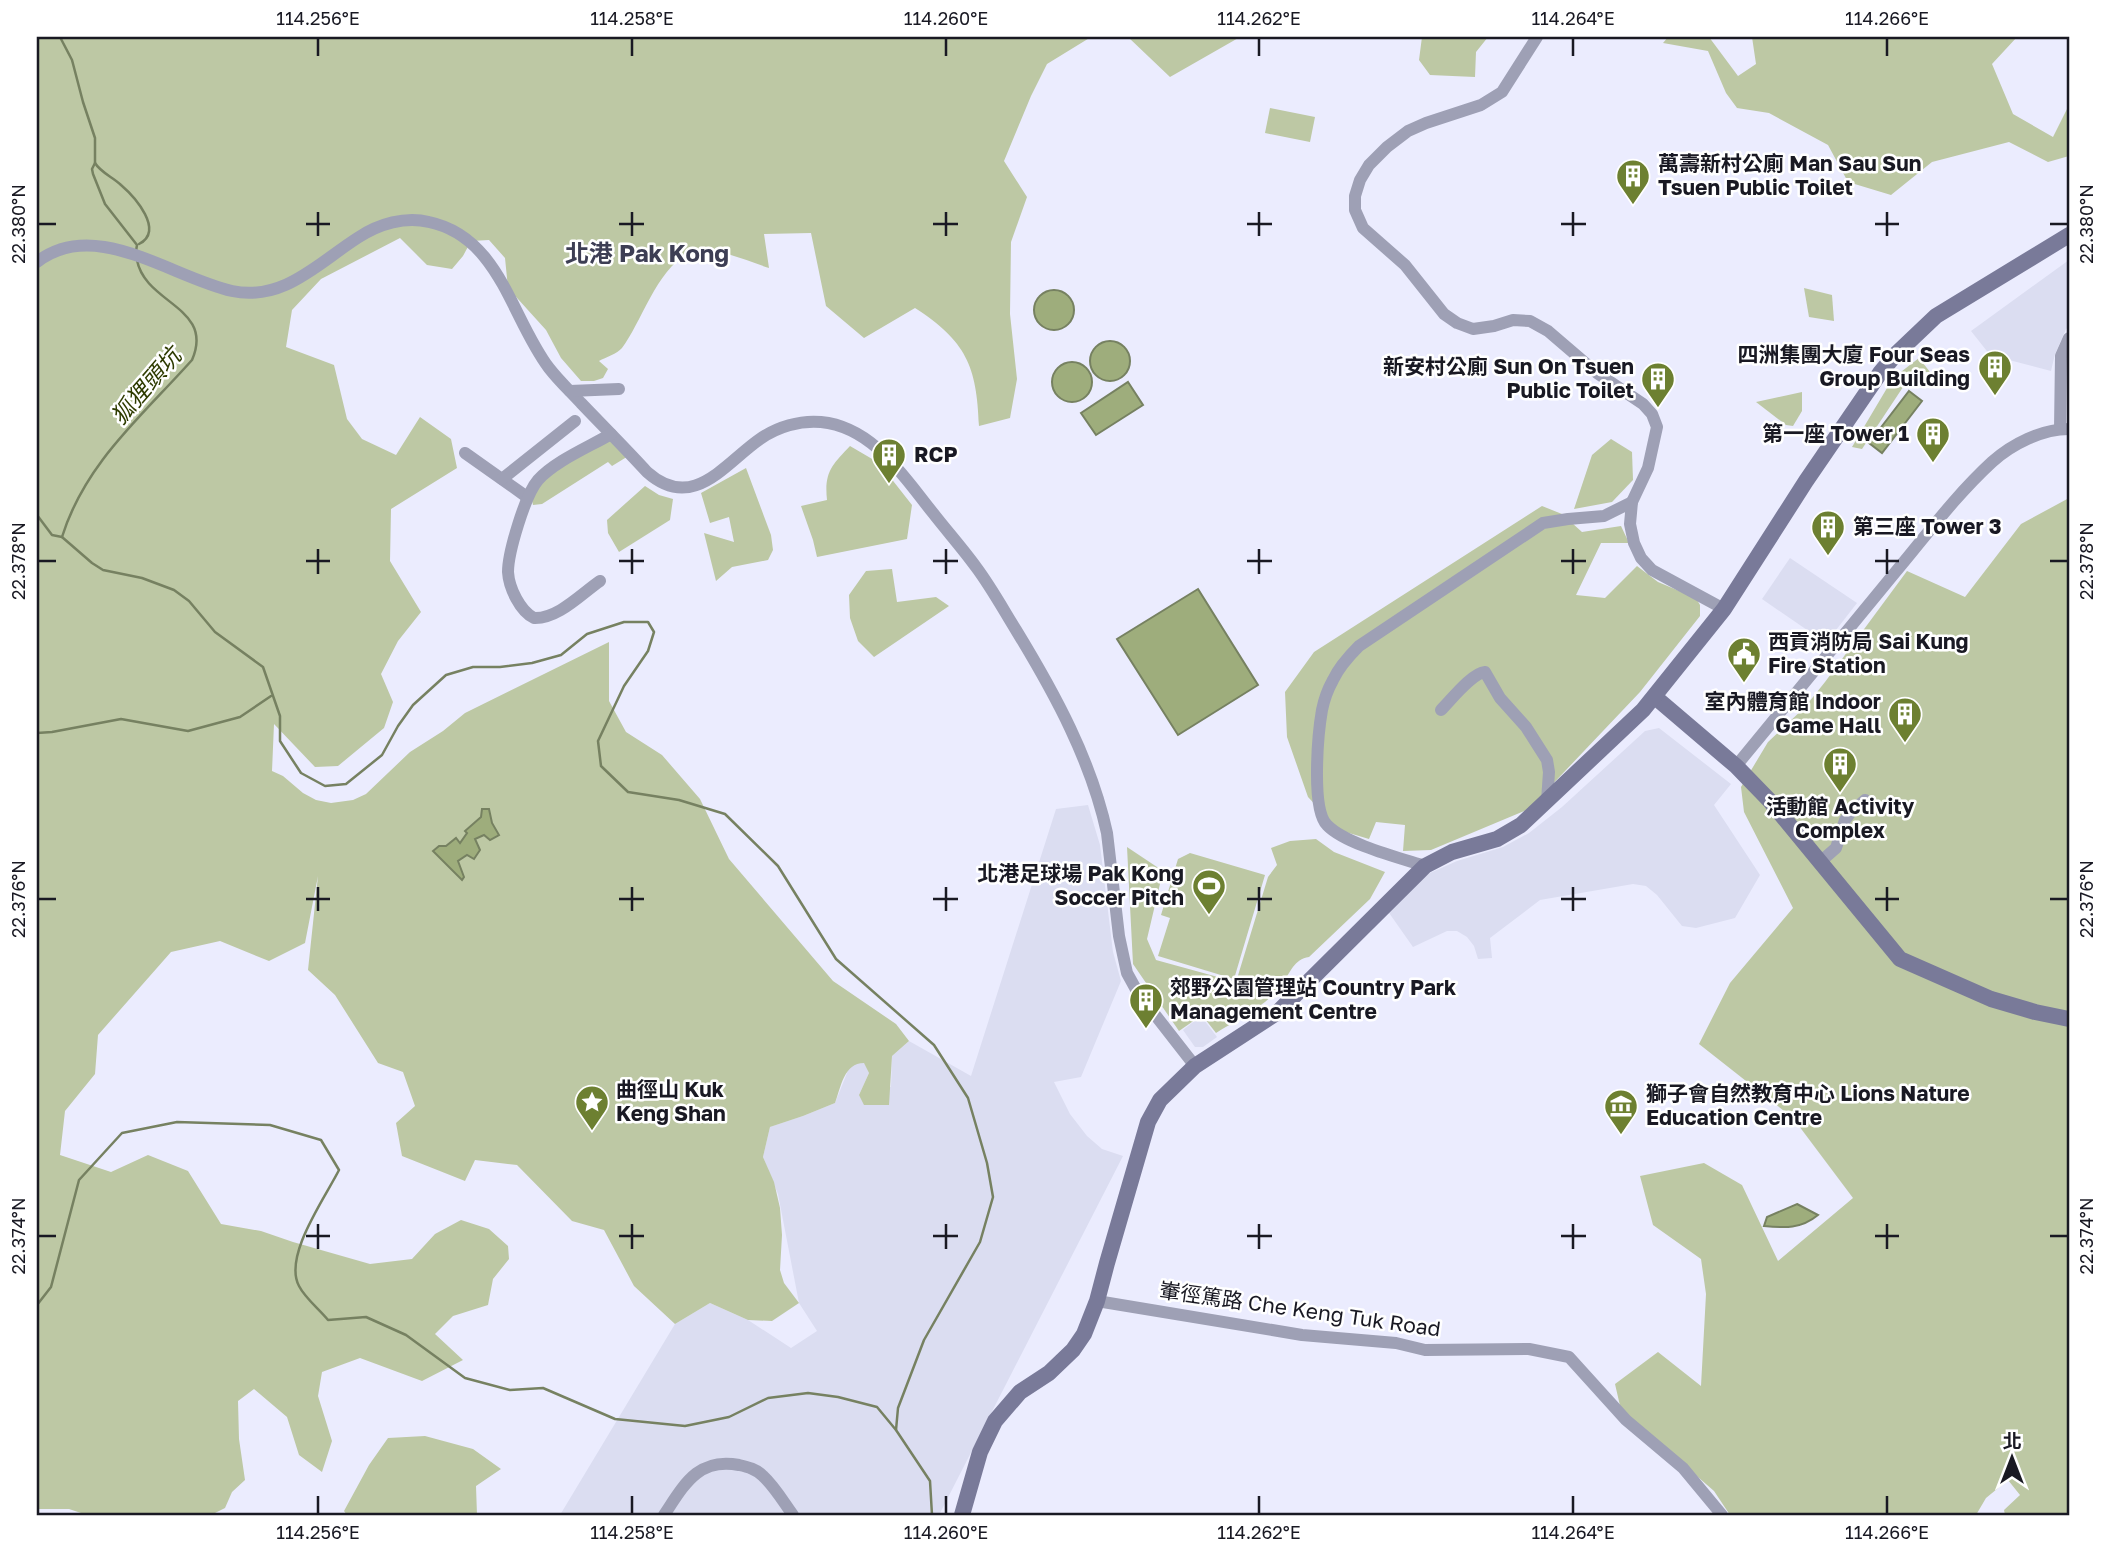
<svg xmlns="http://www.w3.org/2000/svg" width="2106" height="1552" font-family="'Golos Text','Noto Sans TC',sans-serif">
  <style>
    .built { fill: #dbddf1 }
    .green { fill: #bdc8a4 }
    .water { fill: #9ead7c; stroke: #768161; stroke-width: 2 }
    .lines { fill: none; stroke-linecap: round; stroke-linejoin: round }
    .stream { stroke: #768161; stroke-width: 2.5 }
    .street { stroke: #9ea0b5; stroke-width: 12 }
    .secondary { stroke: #797a99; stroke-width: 16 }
    .ticks { fill: none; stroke: #191923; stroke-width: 2.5 }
    .labels { text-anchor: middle; stroke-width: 5; stroke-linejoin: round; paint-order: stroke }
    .poi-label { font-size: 21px; font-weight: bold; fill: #191923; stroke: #fff; text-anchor: start }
    .street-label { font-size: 21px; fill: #191923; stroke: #fff }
    .water-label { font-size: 23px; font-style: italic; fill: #2e3b00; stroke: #fff }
    .quarter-label { font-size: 24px; font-weight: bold; fill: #3d3e54; stroke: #fff }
    .neatline { fill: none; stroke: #191923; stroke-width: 2.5 }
    .ticks-label { font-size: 18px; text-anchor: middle; fill: #191923 }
  </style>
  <rect width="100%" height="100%" fill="#ebecfe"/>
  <g class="built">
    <path d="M2069,260V327L2066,329L2055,354L2051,371L1990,355L1971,331Z"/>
    <path d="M1790,558L1857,603L1826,643L1762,599Z"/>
    <path d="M1659,728L1731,784L1714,805L1760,875L1735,918L1696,928L1682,926L1657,895L1646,886L1633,884L1540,900L1490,938L1492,958L1478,959L1474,946L1467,937L1457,931H1447L1413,947L1387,910L1418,881L1430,873L1457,861L1503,847L1529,833L1562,807L1645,731Z"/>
    <path d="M1088,805L1100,845L1113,952L1121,981L1081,1077L1054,1082L1070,1114L1087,1136L1102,1149L1123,1156L939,1515H560L675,1324L710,1303L748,1320L791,1348L817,1331L799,1303L778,1194L763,1157L770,1127L803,1116L835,1103L849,1068L856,1063L864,1062L869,1073L859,1095L891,1087L892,1056L909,1041L971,1076L1056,809Z"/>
    <path d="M1201,1016L1217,1037L1203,1047H1195L1183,1030Z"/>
  </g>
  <g class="green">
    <path d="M37,37H1240L1170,77L1128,37H1091L1047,64L1031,96L1004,161L1027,197L1011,242L1010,314L1017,379L1010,418L979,426C977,366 966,341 915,308L864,338L826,306L811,233L764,234L769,268C750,262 721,249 702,250C662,252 643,321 622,348C617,354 606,357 599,361L608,369L603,378L594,381H581L561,358L546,330L508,288L505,258L489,240L471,241L463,256L452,269L427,265L400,238L321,279L292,310L286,347L334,365L347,419L362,439L396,455L420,417L451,439L457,468L391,509L390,561L421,612L398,641L381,674L393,702L384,728L338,766L315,767L274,724L272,771L283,776L303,793L316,800L331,803L353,800L366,794L410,752L443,731L465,713L609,642V701L626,732L662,755L700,799L729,859L833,981L896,1024L909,1041L892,1056L889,1105H864L859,1095L869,1073L864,1063C844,1063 841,1087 835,1103L803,1116L770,1127L763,1157L774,1182L780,1208L782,1235L780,1270L784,1283L799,1303L772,1321L748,1320L710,1303L675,1324L634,1286L604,1230L572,1221L517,1165L475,1160L465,1181L402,1156L396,1123L415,1106L403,1072L378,1063L335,995L308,970L318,876L305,943L269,961L220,941L171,952L98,1035L95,1074L65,1111L60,1155L111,1172L148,1155L188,1171L221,1224L261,1231L293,1242L370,1264L412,1259L435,1234L461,1220L489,1229L508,1246L509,1259L493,1279L488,1305L453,1316L435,1334L463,1360L422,1381L360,1358L322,1372L318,1396L332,1441L322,1472L299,1455L287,1417L254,1389L238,1401L239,1439L245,1480L232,1492L225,1508L211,1515H163L160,1514V1515H87L69,1509H37Z"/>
    <path d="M1422,37H1488L1476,52L1475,77L1430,75L1419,60Z"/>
    <path d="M1668,37H1709L1738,76L1756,64L1752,37H2017L1992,64L2013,114L2053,137L2069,105V156L2048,162L2009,142L1932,162L1891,195L1848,182L1828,145L1769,113L1737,108L1726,93L1708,51L1663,43Z"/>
    <path d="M1270,108L1315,117L1310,142L1265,133Z"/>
    <path d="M1804,288L1832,295L1834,321L1809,317Z"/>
    <path d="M1919,358L1930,372H1913L1862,449L1852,447L1893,378Z"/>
    <path d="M1802,392V411L1793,426L1786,425L1756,402Z"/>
    <path d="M612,436L630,455L612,466L608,462L542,504L533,505L531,496L544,478Z"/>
    <path d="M1611,439L1632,452L1633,480L1612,502L1574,509L1592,455Z"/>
    <path d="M850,446L879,463L912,505L907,539L817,557L813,540L801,506L827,500C824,472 832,465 850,446Z"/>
    <path d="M746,468L771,535L773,550L768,560L732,567L716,581L704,533L734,542L729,517L710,523L701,493Z"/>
    <path d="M645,486L659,495L673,499L670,520L619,552L608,533L607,520Z"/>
    <path d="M2069,498V1515H2005L2004,1510L2020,1495L2008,1480L1986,1498L1976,1515H1730L1714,1491L1621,1410L1615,1384L1658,1352L1701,1386L1706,1294L1701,1259L1653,1225L1640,1176L1704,1163L1742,1185L1778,1261L1853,1198L1793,1118L1699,1044L1730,983L1793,908L1744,812L1741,787L1768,742L1805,707L1825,682L1907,571L1965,597L2021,524Z"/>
    <path d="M1542,506L1562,514L1582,532L1621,526L1629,543H1601L1576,595L1605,598L1637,566L1658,582L1696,598L1700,605V616L1640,692L1529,809L1431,850L1403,851L1405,825L1376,822L1369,839L1339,830L1308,797L1287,737L1285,692L1314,652Z"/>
    <path d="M892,569L897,602L936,597L949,606L874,657L858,641L850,618L849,595L866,571Z"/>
    <path d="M1316,839L1334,852L1385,872L1370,899L1309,957C1294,959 1290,973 1283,983C1270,1004 1236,1020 1216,1033L1202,1015L1179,1031L1133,964L1127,847L1163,871L1147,939L1156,960L1236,982L1268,877L1277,865L1271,848L1290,841Z"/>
    <path d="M1190,853L1265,875L1234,979L1158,956L1170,918L1161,915L1178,859Z"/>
    <path d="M425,1436L473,1449L501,1469L476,1486L477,1515H347L344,1511L369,1465L388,1438Z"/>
  </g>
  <g class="water">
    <circle cx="1054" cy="310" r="20"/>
    <circle cx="1110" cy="361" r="20"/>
    <circle cx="1072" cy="382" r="20"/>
    <path d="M1128,382L1143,405L1096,435L1081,413Z"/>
    <path d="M1909,391L1922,401L1882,453L1869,443Z"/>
    <path d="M1198,589L1258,685L1178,735L1117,639Z"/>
    <path d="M482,809H489L492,823L499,835L490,840L484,835L475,839L480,850L474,859L467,855L458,861L464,877L462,880L433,851L439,846H446L456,838L460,843L467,833L465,831L481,817Z"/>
    <path d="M1797,1204L1818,1215C1801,1229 1785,1228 1764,1226L1767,1217Z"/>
  </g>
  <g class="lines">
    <g class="stream">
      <path d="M60,37L72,60L83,102L95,138V163L92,169L93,174L105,204L137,245L136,251"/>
      <path d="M95,163C101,173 113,177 121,185C135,197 165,231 139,244"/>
      <path d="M37,515L52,535L62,537L92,563L103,570L142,578L174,590L189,601L215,632L263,667L280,716V741L301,773L325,786L346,784L382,755L398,726L413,705L446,675L473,667H500L532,663L561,655L587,634L624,622H648L654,632L648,651L624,686L598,741L601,766L628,792L679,800L725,814L778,866L836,959L934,1045L968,1098L987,1163L993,1197L980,1242L924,1340L898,1408L896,1430"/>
      <path d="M62,537C85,463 142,416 192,360C215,307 145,304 137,260"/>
      <path d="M37,733L52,732L121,719L188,731L240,717L271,696"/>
      <path d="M37,1305L51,1287L79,1180L122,1133L177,1122L270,1125L321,1140L339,1170C325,1198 283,1256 299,1286C305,1298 319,1309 328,1320L366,1317L406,1335L465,1378L510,1390L543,1388L615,1419L685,1426L729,1417L768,1398L808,1393L838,1397L877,1407L896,1430L930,1481L932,1515"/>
    </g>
    <g class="street">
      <path d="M1537,37L1502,92L1481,105L1426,123L1408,131L1387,147L1369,165L1360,180L1355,196V210L1363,228L1405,265L1444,314L1457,323L1473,329L1494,326L1513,320L1530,321L1548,331L1597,373L1643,404L1652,414L1657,427L1648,468L1632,502L1630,524L1634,543L1641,558L1652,570L1724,609"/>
      <path d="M37,262C95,217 171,277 232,291C284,302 319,262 359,237C379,224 405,216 429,222C500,237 511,318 549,368C559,381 571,392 581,403C603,426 626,449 647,472C693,513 725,463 760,439C777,427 800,420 821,422C873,427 903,476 933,513C947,531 963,549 976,567C991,587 1003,609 1016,630C1055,694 1091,760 1107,833L1119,936L1127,973L1138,993L1195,1066"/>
      <path d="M570,391L619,389"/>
      <path d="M2060,429L2061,356L2069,338"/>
      <path d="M465,453L527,497"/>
      <path d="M502,479L575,421"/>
      <path d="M600,581C581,594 558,619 534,618C520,611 509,588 508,572C508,553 525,495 538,480C555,461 589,447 611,434"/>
      <path d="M1441,710C1451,700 1472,673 1485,672L1500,698L1526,727L1547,760L1549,772L1547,801"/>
      <path d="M1736,766C1788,702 1841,639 1893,575C1925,537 1955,496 1992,462C2012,444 2042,429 2069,429"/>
      <path d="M1820,862L1836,848L1845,820L1851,812L1865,800"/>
      <path d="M1425,866C1400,858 1345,844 1327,825C1311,809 1318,733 1322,710C1324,700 1328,689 1333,680C1339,667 1349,656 1359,646L1543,523L1568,519L1604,516L1632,502"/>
      <path d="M1097,1301L1302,1335L1396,1343L1425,1350L1529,1349L1569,1357L1626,1420L1683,1468L1722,1515"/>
      <path d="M664,1515C684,1485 698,1457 739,1465C748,1467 756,1469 763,1476C775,1487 784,1503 793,1515"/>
    </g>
    <g class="secondary">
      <path d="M1655,697L1736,766L1770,801L1900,959L1991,999L2035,1012L2069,1019"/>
      <path d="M962,1515L980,1452L995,1421L1020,1392L1049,1373L1073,1350L1084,1334L1097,1301L1107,1263L1148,1122L1160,1100L1195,1066L1278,1012L1425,866L1452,852L1497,839L1521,825L1643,710L1724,609L1806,481L1880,373L1896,354L1936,316L2069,235"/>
    </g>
  </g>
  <path class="ticks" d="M318,38V56M632,38V56M946,38V56M1259,38V56M1573,38V56M1887,38V56M318,212V236M632,212V236M946,212V236M1259,212V236M1573,212V236M1887,212V236M38,224H56M306,224H330M619,224H644M933,224H958M1247,224H1272M1561,224H1586M1875,224H1899M2050,224H2068M318,549V574M632,549V574M946,549V574M1259,549V574M1573,549V574M1887,549V574M38,561H56M306,561H330M619,561H644M933,561H958M1247,561H1272M1561,561H1586M1875,561H1899M2050,561H2068M318,887V911M632,887V911M946,887V911M1259,887V911M1573,887V911M1887,887V911M38,899H56M306,899H330M619,899H644M933,899H958M1247,899H1272M1561,899H1586M1875,899H1899M2050,899H2068M318,1224V1249M632,1224V1249M946,1224V1249M1259,1224V1249M1573,1224V1249M1887,1224V1249M38,1236H56M306,1236H330M619,1236H644M933,1236H958M1247,1236H1272M1561,1236H1586M1875,1236H1899M2050,1236H2068M318,1496V1514M632,1496V1514M946,1496V1514M1259,1496V1514M1573,1496V1514M1887,1496V1514"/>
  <defs>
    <g id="building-pin" transform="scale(1.75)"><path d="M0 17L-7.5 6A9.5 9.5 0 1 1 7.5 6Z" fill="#6d8031" stroke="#fff"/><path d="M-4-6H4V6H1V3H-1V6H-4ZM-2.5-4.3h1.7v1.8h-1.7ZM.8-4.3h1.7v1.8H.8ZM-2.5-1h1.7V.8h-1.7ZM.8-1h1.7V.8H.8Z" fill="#fff"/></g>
    <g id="civic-pin" transform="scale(1.75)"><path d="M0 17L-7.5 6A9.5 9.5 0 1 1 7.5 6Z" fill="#6d8031" stroke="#fff"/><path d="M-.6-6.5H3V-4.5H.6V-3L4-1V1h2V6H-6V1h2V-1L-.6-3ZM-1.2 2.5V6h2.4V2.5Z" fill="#fff"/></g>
    <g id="stadium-pin" transform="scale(1.75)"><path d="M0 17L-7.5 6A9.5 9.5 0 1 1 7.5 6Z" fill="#6d8031" stroke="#fff"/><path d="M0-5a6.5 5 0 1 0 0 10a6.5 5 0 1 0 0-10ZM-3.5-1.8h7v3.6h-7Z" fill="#fff"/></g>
    <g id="sight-pin" transform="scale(1.75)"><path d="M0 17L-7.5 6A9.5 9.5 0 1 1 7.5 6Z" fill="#6d8031" stroke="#fff"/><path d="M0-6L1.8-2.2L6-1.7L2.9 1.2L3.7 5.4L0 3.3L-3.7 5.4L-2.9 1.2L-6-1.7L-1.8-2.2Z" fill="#fff"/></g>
    <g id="museum-pin" transform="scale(1.75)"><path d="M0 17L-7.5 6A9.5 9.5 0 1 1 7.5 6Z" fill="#6d8031" stroke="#fff"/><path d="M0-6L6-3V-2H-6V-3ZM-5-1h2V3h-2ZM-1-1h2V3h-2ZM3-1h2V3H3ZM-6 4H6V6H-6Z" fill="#fff"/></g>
  </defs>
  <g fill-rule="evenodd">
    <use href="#building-pin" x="1633" y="176"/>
    <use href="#building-pin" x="1995" y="367"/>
    <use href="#building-pin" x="1658" y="379"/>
    <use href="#building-pin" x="1933" y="434"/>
    <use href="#building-pin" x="889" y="455"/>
    <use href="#building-pin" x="1828" y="527"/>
    <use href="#civic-pin" x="1744" y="654"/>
    <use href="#building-pin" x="1905" y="714"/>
    <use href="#building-pin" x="1840" y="764"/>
    <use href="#stadium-pin" x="1209" y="886"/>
    <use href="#building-pin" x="1146" y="1000"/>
    <use href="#sight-pin" x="592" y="1102"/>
    <use href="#museum-pin" x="1621" y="1106"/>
  </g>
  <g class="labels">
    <g class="poi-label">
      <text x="1658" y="171">萬壽新村公廁 Man Sau Sun<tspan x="1658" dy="24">Tsuen Public Toilet</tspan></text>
      <text x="1970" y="362" text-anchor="end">四洲集團大廈 Four Seas<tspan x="1970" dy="24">Group Building</tspan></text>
      <text x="1634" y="374" text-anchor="end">新安村公廁 Sun On Tsuen<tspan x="1634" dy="24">Public Toilet</tspan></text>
      <text x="1909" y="441" text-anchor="end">第一座 Tower 1</text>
      <text x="914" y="462">RCP</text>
      <text x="1853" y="534">第三座 Tower 3</text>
      <text x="1768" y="649">西貢消防局 Sai Kung<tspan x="1768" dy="24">Fire Station</tspan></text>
      <text x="1881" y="709" text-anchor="end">室內體育館 Indoor<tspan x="1881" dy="24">Game Hall</tspan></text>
      <text x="1840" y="814" text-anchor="middle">活動館 Activity<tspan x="1840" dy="24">Complex</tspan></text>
      <text x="1184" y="881" text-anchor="end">北港足球場 Pak Kong<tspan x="1184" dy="24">Soccer Pitch</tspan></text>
      <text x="1170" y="995">郊野公園管理站 Country Park<tspan x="1170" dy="24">Management Centre</tspan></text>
      <text x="616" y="1097">曲徑山 Kuk<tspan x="616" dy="24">Keng Shan</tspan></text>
      <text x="1646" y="1101">獅子會自然教育中心 Lions Nature<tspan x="1646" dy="24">Education Centre</tspan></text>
    </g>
    <g class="street-label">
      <text transform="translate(1300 1310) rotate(8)" y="7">輋徑篤路 Che Keng Tuk Road</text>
    </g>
    <g class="water-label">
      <text transform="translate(146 386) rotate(-49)" y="8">狐狸頭坑</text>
    </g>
    <g class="quarter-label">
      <text x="647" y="262">北港 Pak Kong</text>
    </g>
  </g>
  <rect width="2106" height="1552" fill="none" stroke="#ffffff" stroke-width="77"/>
  <g transform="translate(2012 1458)" stroke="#ffffff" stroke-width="5" paint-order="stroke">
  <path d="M0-5L12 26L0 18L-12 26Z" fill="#191923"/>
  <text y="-10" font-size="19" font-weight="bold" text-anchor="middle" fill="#191923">北</text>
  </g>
  <rect x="38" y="38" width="2030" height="1476" class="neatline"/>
  <g class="ticks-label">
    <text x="318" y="25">114.256°E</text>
    <text x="632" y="25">114.258°E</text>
    <text x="946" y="25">114.260°E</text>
    <text x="1259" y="25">114.262°E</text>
    <text x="1573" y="25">114.264°E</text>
    <text x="1887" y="25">114.266°E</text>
    <text transform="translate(19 224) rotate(-90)" y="6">22.380°N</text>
    <text transform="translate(2087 224) rotate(-90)" y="6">22.380°N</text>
    <text transform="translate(19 561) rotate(-90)" y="6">22.378°N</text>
    <text transform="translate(2087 561) rotate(-90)" y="6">22.378°N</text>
    <text transform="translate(19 899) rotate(-90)" y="6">22.376°N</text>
    <text transform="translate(2087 899) rotate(-90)" y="6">22.376°N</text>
    <text transform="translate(19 1236) rotate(-90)" y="6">22.374°N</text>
    <text transform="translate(2087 1236) rotate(-90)" y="6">22.374°N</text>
    <text x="318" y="1539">114.256°E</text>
    <text x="632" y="1539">114.258°E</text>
    <text x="946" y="1539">114.260°E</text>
    <text x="1259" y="1539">114.262°E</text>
    <text x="1573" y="1539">114.264°E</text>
    <text x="1887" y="1539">114.266°E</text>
  </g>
</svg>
